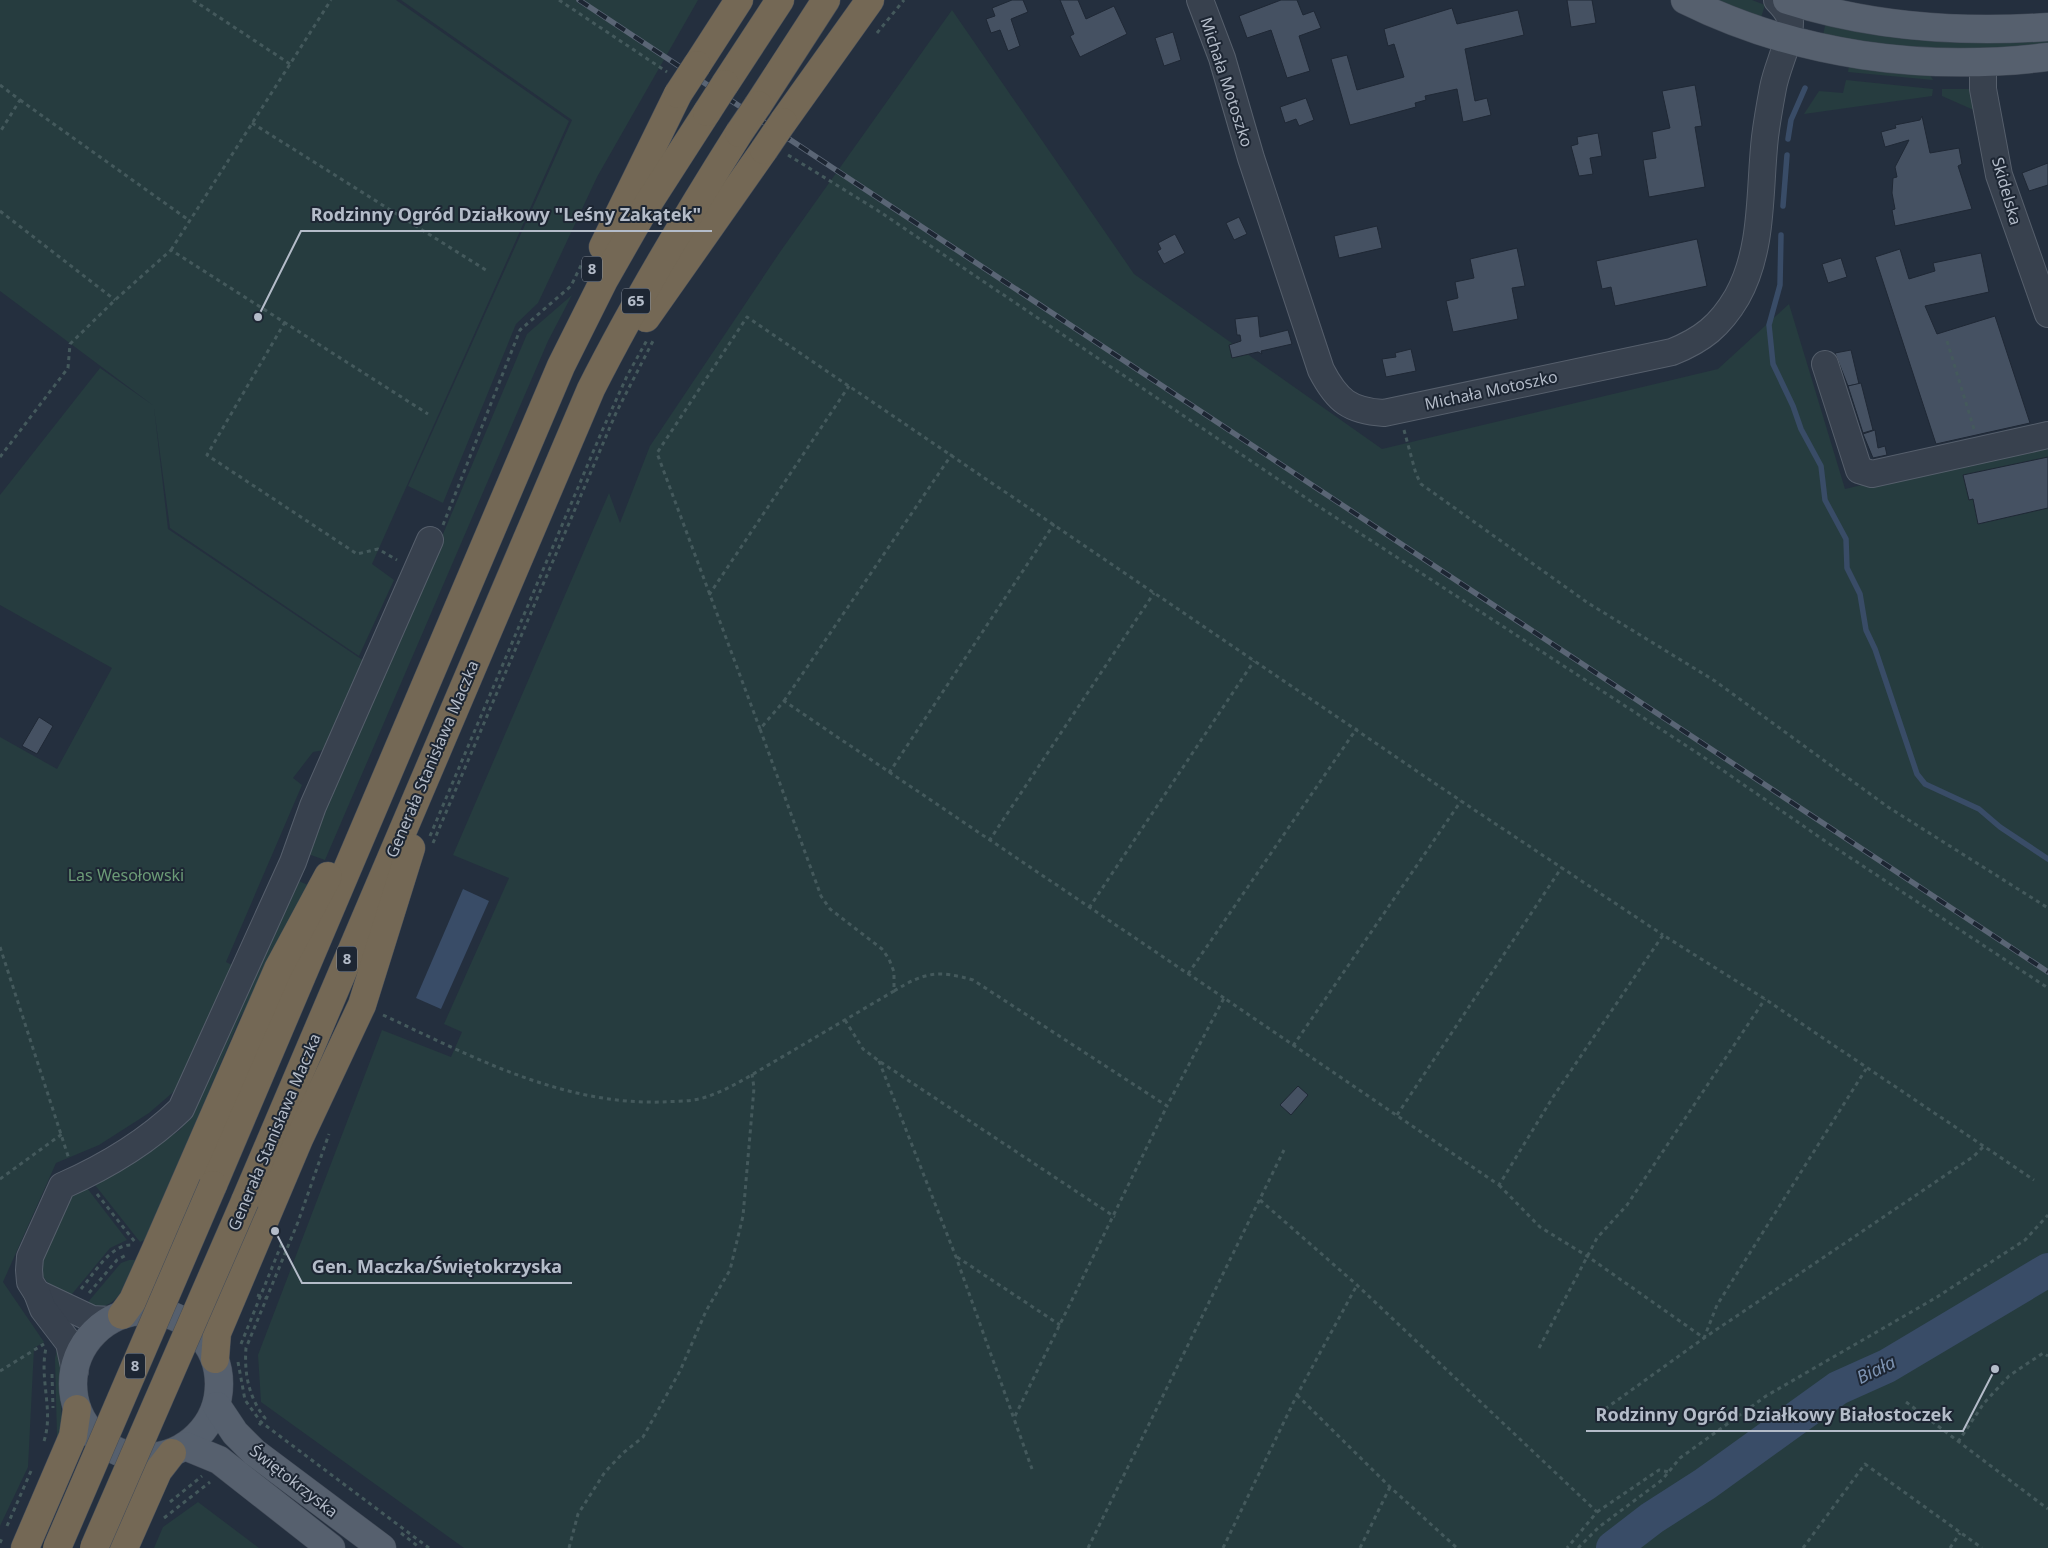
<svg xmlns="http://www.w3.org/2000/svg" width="2048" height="1548" font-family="'Noto Sans',sans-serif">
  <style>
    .green { fill: #263c3f }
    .water { fill: #394c67 }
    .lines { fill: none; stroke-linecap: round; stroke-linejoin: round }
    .stream { stroke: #394c67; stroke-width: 5.5 }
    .river { stroke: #394c67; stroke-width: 34 }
    .building { fill: #455162; stroke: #1f2835 }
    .minor-casing { stroke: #565f6c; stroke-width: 28 }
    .major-casing { stroke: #414a57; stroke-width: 29 }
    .highway-casing { stroke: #434c59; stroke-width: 29 }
    .path { stroke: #44595c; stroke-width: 3; stroke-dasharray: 4 4; stroke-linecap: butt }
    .minor { stroke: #38414e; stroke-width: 26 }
    .major { stroke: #56606e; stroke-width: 28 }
    .highway { stroke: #746855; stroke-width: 28 }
    .rail-casing { stroke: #5a6575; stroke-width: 5.5 }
    .rail { stroke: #1d2633; stroke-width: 4; stroke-dasharray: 11; stroke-linecap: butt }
    .highway-bridge-casing { stroke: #434c59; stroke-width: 29; stroke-linecap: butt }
    .highway-bridge { stroke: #746855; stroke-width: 28 }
    .labels { text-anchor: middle; stroke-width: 4; stroke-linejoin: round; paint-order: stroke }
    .shield { fill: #1d2633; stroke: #878f9c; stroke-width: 1 }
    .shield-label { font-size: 15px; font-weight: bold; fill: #b4bcc9 }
    .street-label { font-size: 16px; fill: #b4bcc9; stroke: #1d2633 }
    .park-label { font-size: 16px; fill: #6b9a76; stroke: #1d2633 }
    .water-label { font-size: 18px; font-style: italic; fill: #7c92b1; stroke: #1d2633 }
    .leader { fill: none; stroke: #b4bcc9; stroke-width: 2 }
    .callout-dot { fill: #b4bcc9; stroke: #1d2633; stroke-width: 2 }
    .callout-label { font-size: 18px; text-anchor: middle; font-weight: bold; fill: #b4bcc9; stroke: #1d2633; stroke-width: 4; stroke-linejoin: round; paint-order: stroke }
  </style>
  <rect width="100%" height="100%" fill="#242f3e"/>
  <g class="green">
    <path d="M0,0H396L569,121L372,564L394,580L359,656L170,528L154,408L168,529L367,663L324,750L313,752L293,778L302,785L226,962L236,967L186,1081L149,1113L99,1145L56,1163L3,1282L44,1342L34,1348L28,1467L0,1526V737L57,769L112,668L0,605V495L100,368L154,406L0,291Z"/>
    <path d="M401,0H698L597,177L538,303L516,324L443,503L408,486L572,120Z"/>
    <path d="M1706,0H1752L1765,5L1760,21Z"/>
    <path d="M952,10L1134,274L1382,449L1718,369L1789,304L1845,489L2048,441V1548H464L261,1402L258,1355L382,1030L451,1057L462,1032L444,1024L509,878L453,855L609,493L620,523L650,446L780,252Z"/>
    <path d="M1826,22L2048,37V44L1960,54L1822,39Z"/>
    <path d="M1849,65L1929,73L1933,80L1848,72Z"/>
    <path d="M1846,80L1933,89L1932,96L1804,114L1819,91L1843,93Z"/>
    <path d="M1942,89H1969L1976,111L1942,96Z"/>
    <path d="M572,295L548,341L325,860L308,854L321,809L425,577L527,334Z"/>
    <path d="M296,880L313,887L240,1018L146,1239L140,1242L95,1185L180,1130L188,1117Z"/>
    <path d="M87,1188L127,1240L110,1248L72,1294L64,1296C55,1289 42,1281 40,1268C39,1256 59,1210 68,1200C72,1195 81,1192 87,1188Z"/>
    <path d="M129,1260H137C125,1287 118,1312 83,1308L121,1263Z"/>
    <path d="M58,1343L62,1362L59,1384L63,1430L47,1461L57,1437L55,1359Z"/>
    <path d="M198,1502L259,1548H154L163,1527Z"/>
  </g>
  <path class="water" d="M463,889L489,901L441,1009L416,998Z"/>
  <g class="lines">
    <g class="stream">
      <path d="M1788,139L1791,120L1805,88"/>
      <path d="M1783,206L1787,155"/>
      <path d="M1781,235L1780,285L1769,325L1773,364L1793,406L1801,429L1821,466L1825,500L1846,539L1847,568L1860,594L1866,630L1875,649L1917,774L1925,784L1979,809L2000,827L2048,859"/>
    </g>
    <path class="river" d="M1613,1548L1652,1518L1705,1484L1838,1388L1887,1366L2048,1270"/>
  </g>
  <g class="building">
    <path d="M1012,0H1023L1028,12L1011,19L1020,46L1008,51L1000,30L991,33L986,19L995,16L992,8Z"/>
    <path d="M1060,0H1078L1086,19L1114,6L1127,34L1080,57L1070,36L1074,34Z"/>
    <path d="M1281,0H1297L1303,15L1314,11L1321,28L1299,36L1310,71L1287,78L1271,30L1247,38L1239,16Z"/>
    <path d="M1567,0H1592L1596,23L1571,27Z"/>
    <path d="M1452,8L1457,24L1518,10L1524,35L1465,49L1475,101L1487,98L1491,115L1463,122L1457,89L1425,96L1426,100L1415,103L1416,107L1350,125L1331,59L1347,55L1357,90L1404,77L1394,44L1388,46L1384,29Z"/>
    <path d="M1173,32L1181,60L1164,66L1155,38Z"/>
    <path d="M1695,85L1702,126L1695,127L1705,187L1649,197L1643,160L1656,158L1652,132L1670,128L1662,91Z"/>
    <path d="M1306,98L1314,120L1299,126L1296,119L1285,123L1280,107Z"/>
    <path d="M1922,116L1930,153L1959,148L1962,164L1958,166L1972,209L1895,226L1892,210L1895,209L1892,193L1893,178L1897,177L1895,167L1909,140L1885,147L1881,132L1896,128L1895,125L1920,120Z"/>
    <path d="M1598,133L1602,156L1590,158L1593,174L1579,176L1571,146L1578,144L1577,137Z"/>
    <path d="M2048,163V185L2029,191L2022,173Z"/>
    <path d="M1239,217L1247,234L1234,240L1226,223Z"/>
    <path d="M1377,226L1382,248L1339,258L1334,236Z"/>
    <path d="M1175,234L1185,253L1164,264L1157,251L1161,249L1158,243Z"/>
    <path d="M1697,239L1707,286L1615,306L1611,287L1602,289L1596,261Z"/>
    <path d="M1517,248L1525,286L1512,288L1518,319L1453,332L1446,301L1458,298L1455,282L1474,278L1470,259Z"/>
    <path d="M1900,249L1909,279L1935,271L1933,263L1981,253L1989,292L1925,306L1937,334L1995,316L2030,423L1936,444L1875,257Z"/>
    <path d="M1841,258L1847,277L1828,283L1822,264Z"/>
    <path d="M1258,316L1260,337L1288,330L1292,344L1261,351L1262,354L1258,352L1232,358L1229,345L1241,341L1240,335H1237L1235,319Z"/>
    <path d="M1411,349L1416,371L1386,377L1382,359L1396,357L1395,353Z"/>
    <path d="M1851,350L1859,384L1848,386L1835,353Z"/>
    <path d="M1861,383L1873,430L1863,433L1848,386Z"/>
    <path d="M1875,430L1878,448L1885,446L1887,455L1873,458L1863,434Z"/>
    <path d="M2048,457V508L1978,524L1973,499L1969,500L1963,475Z"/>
    <path d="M39,717L53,726L37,754L22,746Z"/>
    <path d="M1298,1086L1308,1095L1291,1115L1280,1105Z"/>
  </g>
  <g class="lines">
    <g class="minor-casing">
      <g id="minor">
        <path d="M1200,0L1222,58L1251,158L1321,370C1337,401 1350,411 1384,413L1672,352C1702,340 1720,326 1737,297C1764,249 1759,190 1765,137C1767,121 1770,104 1773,88C1777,66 1790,44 1790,22C1790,13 1783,6 1777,0"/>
        <path d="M1983,64V89L1999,175L2048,314"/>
        <path d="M1825,364L1859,470L1872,474L2048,435"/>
        <path d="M37,1293L92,1319L111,1320"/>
        <path d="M75,1371L69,1343L43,1309L37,1293L30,1282L29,1270L30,1257L62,1186C105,1167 147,1142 181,1109L293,862L313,806L430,540"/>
      </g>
    </g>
    <g class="major-casing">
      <g id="major">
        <path d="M1685,0C1798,56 1924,72 2048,57"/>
        <path d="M1787,0C1871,27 1960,33 2048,27"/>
        <circle cx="146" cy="1384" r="73"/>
        <path d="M217,1406L235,1433L254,1452L382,1548"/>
        <path d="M185,1446L219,1460L331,1548"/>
      </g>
    </g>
    <g class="highway-casing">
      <g id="highway">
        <path d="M697,65L739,0"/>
        <path d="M725,84L780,0"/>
        <path d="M758,105L826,0"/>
        <path d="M783,122L870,0"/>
        <path d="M603,247L678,94"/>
        <path d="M646,318L764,150"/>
        <path d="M213,1185L561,366L604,280L644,210L707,112"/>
        <path d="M245,1201L591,389C636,300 686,217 739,133"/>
        <path d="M122,1315L133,1300L155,1251L278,969L328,876"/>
        <path d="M215,1359L217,1333L299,1139L362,1005L411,848"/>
        <path d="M25,1548L73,1436L77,1409"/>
        <path d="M124,1548L158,1471L172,1453"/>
      </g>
    </g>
    <g class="path">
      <path d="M193,0L290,64"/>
      <path d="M559,0L667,72"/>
      <path d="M877,33L904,0"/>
      <path d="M0,85L20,100L0,132"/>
      <path d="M20,100L190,221"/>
      <path d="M252,123L489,272"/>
      <path d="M788,155L877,210L1318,506L1702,756L1828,843L2048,988"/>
      <path d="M0,211L115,300"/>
      <path d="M171,250L331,0"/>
      <path d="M285,322L207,455L357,554L378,549L397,560"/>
      <path d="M1947,341L1974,429"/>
      <path d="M1404,430L1416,474L1421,484L1588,603L1715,681L1888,807L2048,908"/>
      <path d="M0,457L68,368L70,344L115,300L171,250L428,414"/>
      <path d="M443,525L520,330L571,286L584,259"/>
      <path d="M709,595L849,386"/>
      <path d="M784,701L952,454"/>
      <path d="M760,729L657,453L747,317L1461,801L1663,935"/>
      <path d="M889,773L1054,524"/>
      <path d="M430,836L602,431L627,376L647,340"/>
      <path d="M989,841L1154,593"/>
      <path d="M433,843L616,413L654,339"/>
      <path d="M1089,908L1254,661"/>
      <path d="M0,947L69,1159"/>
      <path d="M1188,974L1357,728"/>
      <path d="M1224,998L784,701L760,729L821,896L830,909L882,949L889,959L894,972V991C925,972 938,970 973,980L1167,1106L1224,998L1499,1185L1553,1097L1663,935L1765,999L2034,1180"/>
      <path d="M383,1015C471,1056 561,1105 662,1102C676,1101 692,1102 706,1097C731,1089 754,1073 777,1060C816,1037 855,1014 894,991"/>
      <path d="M845,1020L863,1049L879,1061L1115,1217"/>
      <path d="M1293,1046L1461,801"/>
      <path d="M879,1061L956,1257L1032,1469"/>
      <path d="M1397,1115L1562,867"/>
      <path d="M0,1179L62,1134"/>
      <path d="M1499,1185L1540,1227L1587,1256L1704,1338L1717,1305L1866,1069"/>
      <path d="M97,1194L135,1242"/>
      <path d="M1260,1200L1357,1285L1597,1512L1567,1548"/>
      <path d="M957,1257L1060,1325"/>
      <path d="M81,1289C94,1274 111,1243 133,1245"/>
      <path d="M89,1293L117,1260L128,1254"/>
      <path d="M257,1295L266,1298"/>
      <path d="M241,1344L282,1243"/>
      <path d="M1539,1348L1597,1238L1627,1205L1765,999"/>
      <path d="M238,1362L245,1400L261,1422L429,1548"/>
      <path d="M0,1371L44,1344"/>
      <path d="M52,1374L53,1408"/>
      <path d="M1297,1395L1390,1487L1457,1548"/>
      <path d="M1906,1402L2048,1509"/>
      <path d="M1605,1409L1704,1338L1974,1156L1983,1147"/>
      <path d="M1015,1416L1167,1106"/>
      <path d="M259,1425L265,1418C249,1398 244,1374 246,1348L298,1222L329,1134"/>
      <path d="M44,1441C54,1411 39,1379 46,1348"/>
      <path d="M1958,1442L1984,1403L2009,1376L2043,1353L2048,1356"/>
      <path d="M170,1502L202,1476"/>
      <path d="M1597,1512L1659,1470L1669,1472"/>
      <path d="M164,1518L210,1482"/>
      <path d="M7,1526L31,1471"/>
      <path d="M401,1533L420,1548"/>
      <path d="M0,1543L3,1536"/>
      <path d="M569,1548L578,1514L605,1472L623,1453L643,1437L680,1371L706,1311L730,1270L743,1216L754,1088L752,1074"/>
      <path d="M1088,1548L1284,1150"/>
      <path d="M1223,1548L1297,1395L1357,1285"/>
      <path d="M1360,1548L1390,1487"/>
      <path d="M1578,1548L1599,1527L1662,1480L1680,1458L1766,1396L1937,1297L2025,1240L2048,1215"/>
      <path d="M1803,1548L1865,1464L1982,1548"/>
      <path d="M1950,1548L1960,1533"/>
    </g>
    <use href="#minor" class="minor"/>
    <use href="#major" class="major"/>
    <use href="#highway" class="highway"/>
    <g class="rail-casing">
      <path id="rail" d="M579,0L2048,972"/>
    </g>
    <use href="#rail" class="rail"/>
    <g class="highway-bridge-casing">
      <g id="highway-bridge">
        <path d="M678,94L697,65"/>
        <path d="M707,112L725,84"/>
        <path d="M739,133L758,105"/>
        <path d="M764,150L783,122"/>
        <path d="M57,1548L213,1185"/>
        <path d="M94,1548L245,1201"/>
      </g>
    </g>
    <use href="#highway-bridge" class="highway-bridge"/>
  </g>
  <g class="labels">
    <g class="shield">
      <rect x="582" y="256.5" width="20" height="25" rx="4"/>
      <rect x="622" y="288.5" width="28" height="25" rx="4"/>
      <rect x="337" y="946.5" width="20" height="25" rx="4"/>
      <rect x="125" y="1353.5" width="20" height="25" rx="4"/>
    </g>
    <g class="shield-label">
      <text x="592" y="274">8</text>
      <text x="636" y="306">65</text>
      <text x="347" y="964">8</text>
      <text x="135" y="1371">8</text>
    </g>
    <g class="street-label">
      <text transform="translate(1227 82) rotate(72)" y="6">Michała Motoszko</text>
      <text transform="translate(2007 191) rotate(74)" y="6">Skidelska</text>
      <text transform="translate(1491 390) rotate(-12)" y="6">Michała Motoszko</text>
      <text transform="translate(432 759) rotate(-67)" y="6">Generała Stanisława Maczka</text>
      <text transform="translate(274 1132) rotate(-67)" y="6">Generała Stanisława Maczka</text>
      <text transform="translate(294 1481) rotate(38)" y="6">Świętokrzyska</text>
    </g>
    <g class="park-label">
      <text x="126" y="881">Las Wesołowski</text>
    </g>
    <g class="water-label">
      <text transform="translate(1876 1370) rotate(-26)" y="6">Biała</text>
    </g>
  </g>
  <path class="leader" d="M258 317L301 231H712M275 1231L302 1283H572M1995 1369L1963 1431H1586"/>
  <g class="callout-dot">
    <circle cx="258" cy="317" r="5"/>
    <circle cx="275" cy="1231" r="5"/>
    <circle cx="1995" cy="1369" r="5"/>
  </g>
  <g class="callout-label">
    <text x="506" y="221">Rodzinny Ogród Działkowy "Leśny Zakątek"</text>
    <text x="437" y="1273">Gen. Maczka/Świętokrzyska</text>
    <text x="1774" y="1421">Rodzinny Ogród Działkowy Białostoczek</text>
  </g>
</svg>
